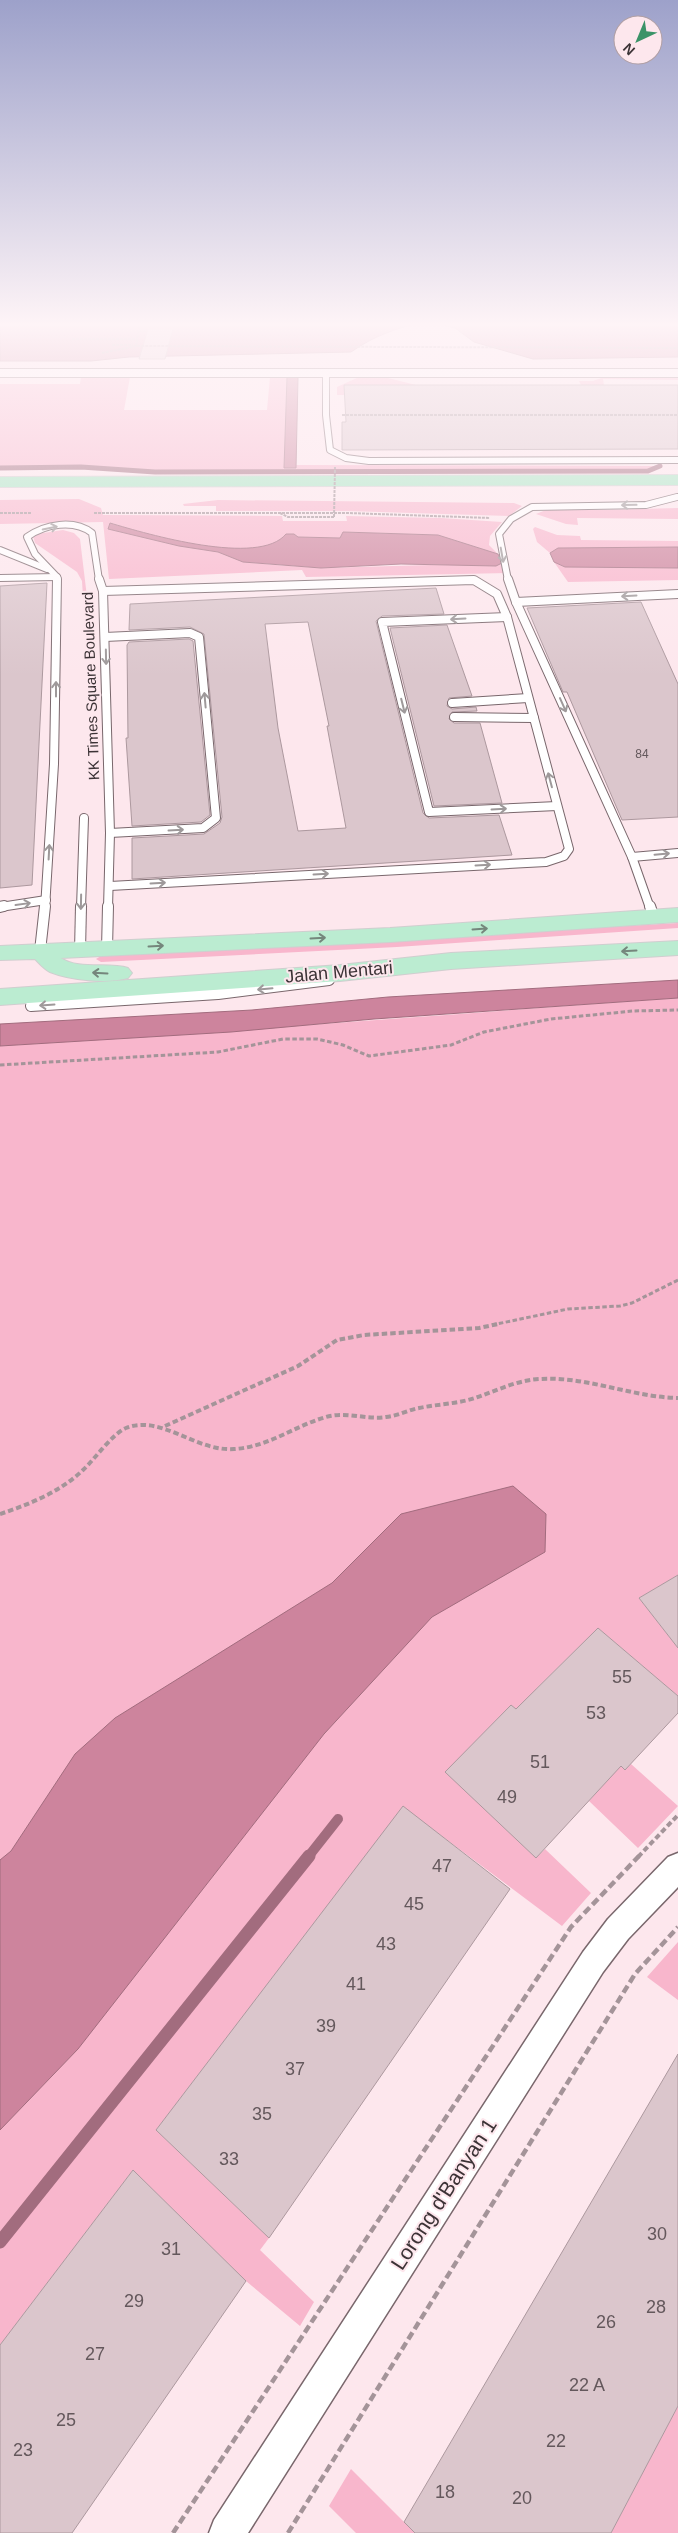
<svg xmlns="http://www.w3.org/2000/svg" width="678" height="2533" font-family="Arial,sans-serif">
  <style>
    .green { fill: #f8b6cc }
    .water { fill: #cd849d; stroke: #a26c7e }
    .lines { fill: none; stroke-linecap: round; stroke-linejoin: round }
    .stream-far2 { stroke: #a26c7e; stroke-width: 5 }
    .stream-far1 { stroke: #a26c7e; stroke-width: 10 }
    .stream { stroke: #a26c7e; stroke-width: 13 }
    .building { fill: #dbc6cc; stroke: #ac989e; fill-rule: evenodd }
    .service-far2-casing { stroke: #79676c; stroke-width: 8 }
    .service-far1-casing { stroke: #79676c; stroke-width: 10 }
    .service-casing { stroke: #79676c; stroke-width: 12 }
    .minor-casing { stroke: #79676c; stroke-width: 3 }
    .tertiary-casing { stroke: #79676c; stroke-width: 2 }
    .primary-casing { stroke: #d0cecf; stroke-width: 2 }
    .trunk-casing { stroke: #d0cecf; stroke-width: 2 }
    .path-far3 { stroke: #a49499; stroke-width: 2; stroke-dasharray: 3 1; stroke-linecap: butt }
    .path-far2 { stroke: #a49499; stroke-width: 3; stroke-dasharray: 4.5 2.5; stroke-linecap: butt }
    .path-far1 { stroke: #a49499; stroke-width: 4; stroke-dasharray: 5.5 3; stroke-linecap: butt }
    .path { stroke: #a49499; stroke-width: 4.5; stroke-dasharray: 8 4; stroke-linecap: butt }
    .service-far2 { stroke: #fff; stroke-width: 6 }
    .service-far1 { stroke: #fff; stroke-width: 8 }
    .service { stroke: #fff; stroke-width: 10 }
    .minor { fill: #fff; fill-rule: evenodd }
    .tertiary { fill: #fff; fill-rule: evenodd }
    .primary { fill: #bbecd1; fill-rule: evenodd }
    .trunk { fill: #a4e6c2; fill-rule: evenodd }
    .path-bridge { stroke: #a49499; stroke-width: 2; stroke-dasharray: 3 1; stroke-linecap: butt }
    .oneway { stroke: #9e999a }
    .oneway2 { stroke: #75867c }
    .labels { text-anchor: middle; stroke-width: 4; stroke-linejoin: round; paint-order: stroke }
    .far-number-label { font-size: 12px; fill: #64585c }
    .far-street-label { font-size: 15px; fill: #3c3336; stroke: #fde7ed }
    .street-label { font-size: 18px; fill: #3c3336; stroke: #fde7ed }
    .near-number-label { font-size: 18px; fill: #64585c }
    .near-street-label { font-size: 21px; fill: #3c3336; stroke: #fde7ed }
  </style>
  <rect width="100%" height="100%" fill="#fde7ed"/>
  <g class="green">
    <path d="M81,377H130L124,410H267L270,377H287L284,468H295L296,465L660,466L648,471L155,472L81,467L0,468V384H80Z"/>
    <path d="M359,377L388,378L416,385H344V395H337V387Z"/>
    <path d="M604,377H678V380L603,379L604,385H581L579,381H593Z"/>
    <path d="M79,499L101,508L103,515L282,516L283,521H347L346,516L441,518L502,522L490,536L489,545L498,554L438,535L345,532L340,538L298,537L294,534C285,538 276,545 266,547C228,558 149,534 110,523L108,529L179,546L218,552L243,562L276,565L321,568L502,563L509,573L306,577L302,570L109,579L103,522L0,524V500Z"/>
    <path d="M218,500L514,503L522,506L509,516L348,511H216V506H184L183,504Z"/>
    <path d="M557,508L599,510L678,508V519L577,518L578,525L566,524L536,514L546,510Z"/>
    <path d="M535,527L557,535L580,536L581,540L678,541V547L559,548L550,553L537,542L533,529Z"/>
    <path d="M63,530L74,533L80,539L87,597H83L82,581L77,572L35,543L33,536L37,534Z"/>
    <path d="M554,562L565,567L678,568V580L568,582Z"/>
    <path d="M678,923V928L397,947L101,962L96,959L101,956Z"/>
    <path d="M678,998V1575L639,1598L678,1648V1696L598,1628L536,1689L625,1770L631,1764L678,1806L638,1848L589,1801L602,1786L511,1705L446,1772L536,1858L545,1849L591,1893L562,1926L403,1807L156,2130L269,2238L260,2250L314,2302L300,2326L246,2281L133,2170L0,2345V1046C226,1032 452,1014 678,998Z"/>
    <path d="M678,1942V2000L647,1977Z"/>
    <path d="M678,2406V2533H611Z"/>
    <path d="M351,2469L415,2533H356L329,2506Z"/>
  </g>
  <g class="water">
    <path d="M69,322H424C396,328 374,336 351,352L129,357L91,361H0V327Z"/>
    <path d="M429,322H678V357L533,359L474,342L455,328Z"/>
    <path d="M287,377H298L296,468H284Z"/>
    <path d="M110,523C147,534 259,567 286,534H294L298,537L340,538L343,532L438,535L498,554L502,563L496,566L401,564L321,568L243,562L218,552L179,546L108,529Z"/>
    <path d="M678,547V568L565,567L554,562L550,553L558,548Z"/>
    <path d="M678,980V998L374,1019L231,1032L0,1046V1024L252,1010L388,997Z"/>
    <path d="M513,1486L546,1514L545,1552L432,1617L324,1734L78,2049L0,2130V1860L11,1851L75,1754L115,1718L332,1583L401,1514Z"/>
  </g>
  <g class="lines">
    <path class="stream-far2" d="M0,468L81,467L155,472L648,471L660,466"/>
    <path class="stream-far1" d="M308,1857L338,1819"/>
    <path class="stream" d="M0,2242L309,1856"/>
  </g>
  <g class="building">
    <path d="M148,329H173L165,359H139Z"/>
    <path d="M344,385H678V449L342,450V422H346Z"/>
    <path d="M47,583L32,885L0,888V586Z"/>
    <path d="M436,588L444,614L382,616L376,621L423,813L429,818L499,815L512,855L132,879V838L204,834L220,823L222,817L204,634L190,627L129,630L130,604ZM308,622L329,726H327L346,828L298,831L278,728L265,624Z"/>
    <path d="M641,602L678,684V817L622,820L567,692H563L527,608Z"/>
    <path d="M447,625L472,696L449,698L447,706L452,709L476,707L477,711L452,712L449,719L454,723H480L502,803L434,806L390,628Z"/>
    <path d="M189,639L193,641L210,815L201,822L132,826L126,738H128L127,645L129,642Z"/>
    <path d="M678,1575V1648L639,1598Z"/>
    <path d="M598,1628L678,1696V1713L625,1770L621,1766L536,1858L445,1772L511,1705L516,1709Z"/>
    <path d="M403,1806L510,1889L269,2238L156,2130Z"/>
    <path d="M678,2054V2406L611,2533H415L404,2522Z"/>
    <path d="M133,2170L246,2281L72,2533H0V2345Z"/>
  </g>
  <g class="lines">
    <g class="service-far2-casing">
      <g id="service-far2">
        <path d="M326,373V415L330,450L346,458L369,461L678,460"/>
        <path d="M0,550L47,569"/>
        <path d="M0,578L57,577"/>
        <path d="M57,580V577L35,554L27,537C45,524 74,519 92,533L99,580"/>
        <path d="M508,580L499,534L511,519L532,507L646,505L677,497"/>
      </g>
    </g>
    <g class="service-far1-casing">
      <g id="service-far1">
        <path d="M99,579L103,591L110,833L108,908"/>
        <path d="M508,579L516,602L632,857L678,853"/>
        <path d="M103,591L474,580L497,594L507,617L569,849L564,856L546,862L110,886"/>
        <path d="M516,602L678,594"/>
        <path d="M507,617L382,622L429,812L557,806"/>
        <path d="M105,637L190,633L199,637L216,818L203,828L110,833"/>
        <path d="M452,703L528,698"/>
        <path d="M454,717L534,718"/>
        <path d="M632,857L650,908"/>
        <path d="M0,907L46,900"/>
        <path d="M45,908L54,764L57,579"/>
        <path d="M81,908L84,818"/>
      </g>
    </g>
    <g class="service-casing">
      <g id="service">
        <path d="M650,906L654,918"/>
        <path d="M0,907L4,906"/>
        <path d="M107,949L108,906"/>
        <path d="M40,951L45,906"/>
        <path d="M80,951L81,906"/>
        <path d="M33,997L31,1006L218,994L329,980"/>
      </g>
    </g>
    <g class="minor-casing">
      <path id="minor" d="M678,1853V1887L628,1939L603,1972L248,2533H209L214,2520L583,1952L608,1919L668,1857Z"/>
    </g>
    <g class="tertiary-casing">
      <rect id="tertiary" x="0" y="369" width="678" height="8"/>
    </g>
    <g class="primary-casing">
      <g id="primary">
        <path d="M678,908V922L390,942L61,958C78,970 109,962 128,968L132,973L128,978C107,984 70,980 50,972C44,969 39,963 35,959L0,960V946L390,928Z"/>
        <path d="M678,941V955L451,969L340,981L0,1005V989L340,965L451,953Z"/>
      </g>
    </g>
    <g class="trunk-casing">
      <path id="trunk" d="M678,475V485L0,487V477Z"/>
    </g>
    <g class="path-far3">
      <path d="M139,331H147"/>
      <path d="M72,339H137"/>
      <path d="M112,345H133"/>
      <path d="M136,346L140,322"/>
      <path d="M102,353L136,346L678,348"/>
      <path d="M342,415H678"/>
      <path d="M0,513H31"/>
      <path d="M94,513H348L490,518"/>
      <path d="M280,513L288,517H334"/>
    </g>
    <g class="path-far2">
      <path d="M0,1065L218,1052L283,1039H317L343,1045L369,1056L451,1045L484,1032L551,1019L633,1011L678,1010"/>
      <path d="M492,1325L568,1309L620,1306L632,1303L678,1280"/>
    </g>
    <g class="path-far1">
      <path d="M165,1426L298,1366L337,1340L364,1335L479,1328L498,1324"/>
      <path d="M0,1514C30,1504 60,1492 83,1470C95,1459 112,1434 126,1428C161,1414 196,1452 234,1449C269,1447 294,1426 326,1417C346,1411 366,1420 386,1417C398,1416 408,1410 419,1408C438,1404 457,1404 475,1398C496,1391 517,1380 540,1379C587,1376 631,1397 678,1398"/>
      <path d="M638,1857L678,1815"/>
    </g>
    <g class="path">
      <path d="M173,2533L571,1927L639,1856"/>
      <path d="M288,2533L635,1974L678,1927"/>
    </g>
    <use href="#service-far2" class="service-far2"/>
    <use href="#service-far1" class="service-far1"/>
    <use href="#service" class="service"/>
    <use href="#minor" class="minor"/>
    <use href="#tertiary" class="tertiary"/>
    <use href="#primary" class="primary"/>
    <use href="#trunk" class="trunk"/>
    <path class="path-bridge" d="M334,517L335,467"/>
  </g>
  <defs><path id="oneway-shaft" d="M-6 0H5M1.5-3L5.5 0L1.5 3" fill="none" stroke-width="1.6" stroke-linecap="round" stroke-linejoin="round" transform="scale(1.25)"/></defs>
  <g class="oneway">
    <use href="#oneway-shaft" transform="translate(629 505) rotate(179)"/>
    <use href="#oneway-shaft" transform="translate(50 528) rotate(-11)"/>
    <use href="#oneway-shaft" transform="translate(502 555) rotate(80)"/>
    <use href="#oneway-shaft" transform="translate(629 596) rotate(177)"/>
    <use href="#oneway-shaft" transform="translate(458 619) rotate(177)"/>
    <use href="#oneway-shaft" transform="translate(106 657) rotate(89)"/>
    <use href="#oneway-shaft" transform="translate(56 689) rotate(-90)"/>
    <use href="#oneway-shaft" transform="translate(205 700) rotate(-95)"/>
    <use href="#oneway-shaft" transform="translate(563 705) rotate(66)"/>
    <use href="#oneway-shaft" transform="translate(403 706) rotate(76)"/>
    <use href="#oneway-shaft" transform="translate(550 780) rotate(-105)"/>
    <use href="#oneway-shaft" transform="translate(499 809) rotate(-3)"/>
    <use href="#oneway-shaft" transform="translate(176 830) rotate(-3)"/>
    <use href="#oneway-shaft" transform="translate(49 852) rotate(-87)"/>
    <use href="#oneway-shaft" transform="translate(662 854) rotate(-5)"/>
    <use href="#oneway-shaft" transform="translate(483 865) rotate(-3)"/>
    <use href="#oneway-shaft" transform="translate(321 874) rotate(-3)"/>
    <use href="#oneway-shaft" transform="translate(158 883) rotate(-3)"/>
    <use href="#oneway-shaft" transform="translate(81 902) rotate(91)"/>
    <use href="#oneway-shaft" transform="translate(23 904) rotate(-8)"/>
    <use href="#oneway-shaft" transform="translate(265 989) rotate(175)"/>
    <use href="#oneway-shaft" transform="translate(47 1005) rotate(176)"/>
  </g>
  <g class="oneway2">
    <use href="#oneway-shaft" transform="translate(480 929) rotate(-4)"/>
    <use href="#oneway-shaft" transform="translate(318 938) rotate(-3)"/>
    <use href="#oneway-shaft" transform="translate(156 946) rotate(-3)"/>
    <use href="#oneway-shaft" transform="translate(629 951) rotate(177)"/>
    <use href="#oneway-shaft" transform="translate(100 973) rotate(-177)"/>
  </g>
  <linearGradient id="sky" x2="0" y2="1"><stop stop-color="#9da1ca"/><stop offset="0.48" stop-color="#fef4f7"/><stop offset="1" stop-color="#fef4f7" stop-opacity="0"/></linearGradient>
  <rect width="678" height="676" fill="url(#sky)"/>
  <g class="labels">
    <g class="far-number-label">
      <text x="642" y="758">84</text>
    </g>
    <g class="far-street-label">
      <text transform="translate(91 686) rotate(-92)" y="5">KK Times Square Boulevard</text>
    </g>
    <g class="street-label">
      <text transform="translate(339 972) rotate(-5)" y="6">Jalan Mentari</text>
    </g>
    <g class="near-number-label">
      <text x="622" y="1683">55</text>
      <text x="596" y="1719">53</text>
      <text x="540" y="1768">51</text>
      <text x="507" y="1803">49</text>
      <text x="442" y="1872">47</text>
      <text x="414" y="1910">45</text>
      <text x="386" y="1950">43</text>
      <text x="356" y="1990">41</text>
      <text x="326" y="2032">39</text>
      <text x="295" y="2075">37</text>
      <text x="262" y="2120">35</text>
      <text x="229" y="2165">33</text>
      <text x="657" y="2240">30</text>
      <text x="171" y="2255">31</text>
      <text x="134" y="2307">29</text>
      <text x="656" y="2313">28</text>
      <text x="606" y="2328">26</text>
      <text x="95" y="2360">27</text>
      <text x="587" y="2391">22 A</text>
      <text x="66" y="2426">25</text>
      <text x="556" y="2447">22</text>
      <text x="23" y="2456">23</text>
      <text x="445" y="2498">18</text>
      <text x="522" y="2504">20</text>
    </g>
    <g class="near-street-label">
      <text transform="translate(444 2194) rotate(-57)" y="7">Lorong d'Banyan 1</text>
    </g>
  </g>
  <g transform="translate(638 40) rotate(224)"><circle r="24" fill="#fde7ed" stroke="#b09fa4"/>
  <path d="M0-4L9 19L0 12L-9 19Z" fill="#3b9368"/>
  <text y="-8" font-size="14" font-weight="bold" text-anchor="middle" fill="#3c3336">N</text>
  </g>
</svg>
